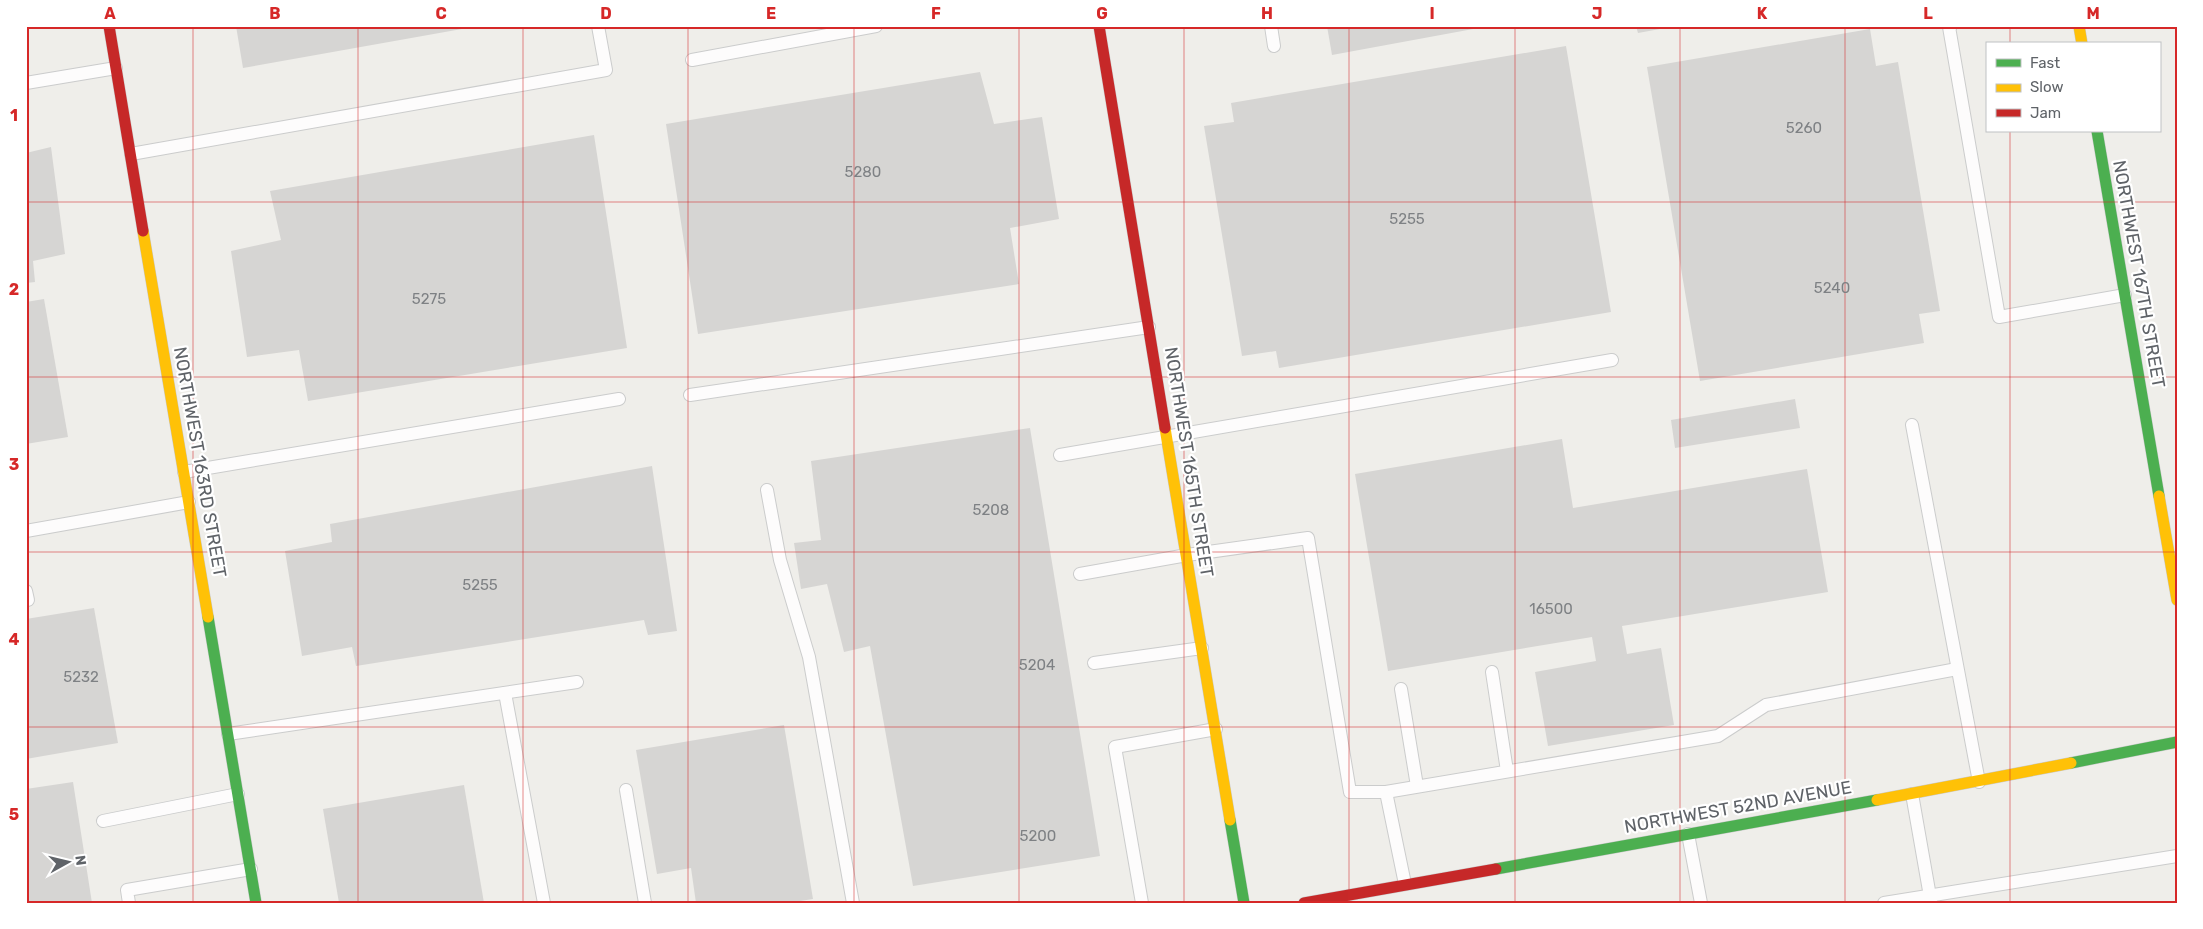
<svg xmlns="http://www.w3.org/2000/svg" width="2203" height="929" font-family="Rubik,sans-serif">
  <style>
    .building { fill: #d6d5d3 }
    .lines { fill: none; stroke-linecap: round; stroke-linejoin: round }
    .lane-casing { stroke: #cbcccc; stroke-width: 14 }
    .fast-casing { stroke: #cacacb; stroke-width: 12 }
    .slow-casing { stroke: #cacacb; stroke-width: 12 }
    .jam-casing { stroke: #cacacb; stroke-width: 12 }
    .lane { stroke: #fdfcfc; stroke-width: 12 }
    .fast { stroke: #4caf50; stroke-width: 11 }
    .slow { stroke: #ffc107; stroke-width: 11 }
    .jam { stroke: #c62828; stroke-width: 11 }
    .grid { fill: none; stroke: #d62828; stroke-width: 1; stroke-opacity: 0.55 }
    .labels { text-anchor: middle; stroke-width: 4.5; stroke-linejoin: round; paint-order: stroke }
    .number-label { font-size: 15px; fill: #7e8184 }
    .street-label { font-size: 18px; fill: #5f6368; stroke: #fff }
    .neatline { fill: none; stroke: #d62828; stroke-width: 2 }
    .grid-label { font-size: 16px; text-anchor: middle; font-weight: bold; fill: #d62828 }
  </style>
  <rect width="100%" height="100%" fill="#efeeea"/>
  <g class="building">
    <path d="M236,26H473V27L243,68Z"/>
    <path d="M1327,26H1484V27L1332,55Z"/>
    <path d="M1636,26H1671V27L1638,33Z"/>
    <path d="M1870,29L1876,66L1898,62L1940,311L1919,314L1924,343L1700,381L1647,67Z"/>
    <path d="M1566,46L1611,312L1279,368L1276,351L1242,356L1204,126L1234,122L1231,103Z"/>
    <path d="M980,72L994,124L1042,117L1059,219L1010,228L1019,284L698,334L666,124Z"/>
    <path d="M594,135L627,348L308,401L299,350L247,357L231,251L281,240L270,191Z"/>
    <path d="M51,147L65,254L33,261L35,282L26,283V153Z"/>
    <path d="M44,299L68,437L26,444V302Z"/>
    <path d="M1795,399L1800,428L1675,448L1671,420Z"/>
    <path d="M1030,428L1100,856L913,886L870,646L844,652L827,584L801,589L794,543L821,540L811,461Z"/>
    <path d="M1562,439L1573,508L1807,469L1828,592L1622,626L1627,654L1661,648L1674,725L1548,746L1535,672L1596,661L1592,637L1388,671L1355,474Z"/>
    <path d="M652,466L677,631L648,635L644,620L356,666L352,647L302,656L285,551L332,542L330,524Z"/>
    <path d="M94,608L118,743L26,759V619Z"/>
    <path d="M784,725L813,899L787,903H696L691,868L657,874L636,750Z"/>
    <path d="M73,782L92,903H26V789Z"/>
    <path d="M464,785L484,903H339L323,809Z"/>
  </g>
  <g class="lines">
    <g class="lane-casing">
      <g id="lane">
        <path d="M1271,26L1274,46"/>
        <path d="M1951,26L1949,27L1999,317L2125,295"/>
        <path d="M692,60L876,26"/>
        <path d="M26,83L116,68"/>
        <path d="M131,154L606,70L598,26"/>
        <path d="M690,395L1149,327"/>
        <path d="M1912,425L1979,782"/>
        <path d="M1060,455L1612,360"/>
        <path d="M184,472L619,399"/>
        <path d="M767,490L780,560L809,657L853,903"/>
        <path d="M26,531L189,502"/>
        <path d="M1080,574L1187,555L1308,538L1350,792H1386"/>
        <path d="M26,591L28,600"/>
        <path d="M1094,663L1202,648"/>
        <path d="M1492,672L1507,771"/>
        <path d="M1401,689L1417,786"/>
        <path d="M505,693L544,903"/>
        <path d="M228,734L577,682"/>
        <path d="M626,790L645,903"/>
        <path d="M1912,794L1931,902"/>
        <path d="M103,821L238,794"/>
        <path d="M1688,834L1701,903"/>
        <path d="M1405,884L1386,792L1718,736L1766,705L1957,669"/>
        <path d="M129,903L127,890L251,869"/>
        <path d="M1142,903L1115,747L1216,729"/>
        <path d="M1884,903L2177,856"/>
      </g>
    </g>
    <g class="fast-casing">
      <g id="fast">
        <path d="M2097,131L2159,496"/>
        <path d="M208,617L256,903"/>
        <path d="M2071,763L2177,742"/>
        <path d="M1230,820L1244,903"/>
        <path d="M1496,869L1877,800"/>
      </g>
    </g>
    <g class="slow-casing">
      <g id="slow">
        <path d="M2079,26L2082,44"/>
        <path d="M143,231L208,617"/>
        <path d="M1165,428L1230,820"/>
        <path d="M2159,496L2177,600"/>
        <path d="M1877,800L2071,763"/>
      </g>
    </g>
    <g class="jam-casing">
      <g id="jam">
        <path d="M109,26L143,231"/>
        <path d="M1099,26L1165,428"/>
        <path d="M1304,903L1496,869"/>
      </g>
    </g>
    <use href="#lane" class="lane"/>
    <use href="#fast" class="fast"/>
    <use href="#slow" class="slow"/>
    <use href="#jam" class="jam"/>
  </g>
  <path class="grid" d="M193,26V903M358,26V903M523,26V903M688,26V903M854,26V903M1019,26V903M1184,26V903M1349,26V903M1515,26V903M1680,26V903M1845,26V903M2010,26V44M2010,131V903M26,202H2177M26,377H2177M26,552H2177M26,727H2177"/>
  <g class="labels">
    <g class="number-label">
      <text x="1804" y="133">5260</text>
      <text x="863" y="177">5280</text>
      <text x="1407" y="224">5255</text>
      <text x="1832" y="293">5240</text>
      <text x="429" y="304">5275</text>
      <text x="991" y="515">5208</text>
      <text x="480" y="590">5255</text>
      <text x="1551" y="614">16500</text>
      <text x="1037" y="670">5204</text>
      <text x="81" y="682">5232</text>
      <text x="1038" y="841">5200</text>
    </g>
    <g class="street-label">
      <text transform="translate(2139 274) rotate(80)" y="6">NORTHWEST 167TH STREET</text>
      <text transform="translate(200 462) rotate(80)" y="6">NORTHWEST 163RD STREET</text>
      <text transform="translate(1189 462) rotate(81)" y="6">NORTHWEST 165TH STREET</text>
      <text transform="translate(1738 807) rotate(-10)" y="6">NORTHWEST 52ND AVENUE</text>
    </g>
  </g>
  <rect width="2203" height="929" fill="none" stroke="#ffffff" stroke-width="55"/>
  <rect x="1986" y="42" width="175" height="90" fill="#ffffff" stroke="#bfc1c3"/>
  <rect x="1996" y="59" width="25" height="8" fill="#4caf50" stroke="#bfc1c3"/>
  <text x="2030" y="68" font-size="15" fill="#5f6368">Fast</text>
  <rect x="1996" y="84" width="25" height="8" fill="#ffc107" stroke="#bfc1c3"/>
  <text x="2030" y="92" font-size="15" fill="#5f6368">Slow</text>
  <rect x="1996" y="109" width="25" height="8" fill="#c62828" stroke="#bfc1c3"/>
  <text x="2030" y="118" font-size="15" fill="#5f6368">Jam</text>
  <g transform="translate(68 862) rotate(82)" stroke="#ffffff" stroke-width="4" paint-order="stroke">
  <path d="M0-4L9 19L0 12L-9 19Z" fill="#5f6368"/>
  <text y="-8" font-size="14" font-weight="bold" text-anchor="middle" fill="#5f6368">N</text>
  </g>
  <rect x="28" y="28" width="2148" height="874" class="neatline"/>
  <g class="grid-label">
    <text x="110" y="19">A</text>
    <text x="275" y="19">B</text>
    <text x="441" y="19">C</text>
    <text x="606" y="19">D</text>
    <text x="771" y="19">E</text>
    <text x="936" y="19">F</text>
    <text x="1102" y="19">G</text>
    <text x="1267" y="19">H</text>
    <text x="1432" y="19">I</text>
    <text x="1597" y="19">J</text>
    <text x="1762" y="19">K</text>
    <text x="1928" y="19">L</text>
    <text x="2093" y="19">M</text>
    <text x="14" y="121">1</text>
    <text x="14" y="295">2</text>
    <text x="14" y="470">3</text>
    <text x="14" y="645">4</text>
    <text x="14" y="820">5</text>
  </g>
</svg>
